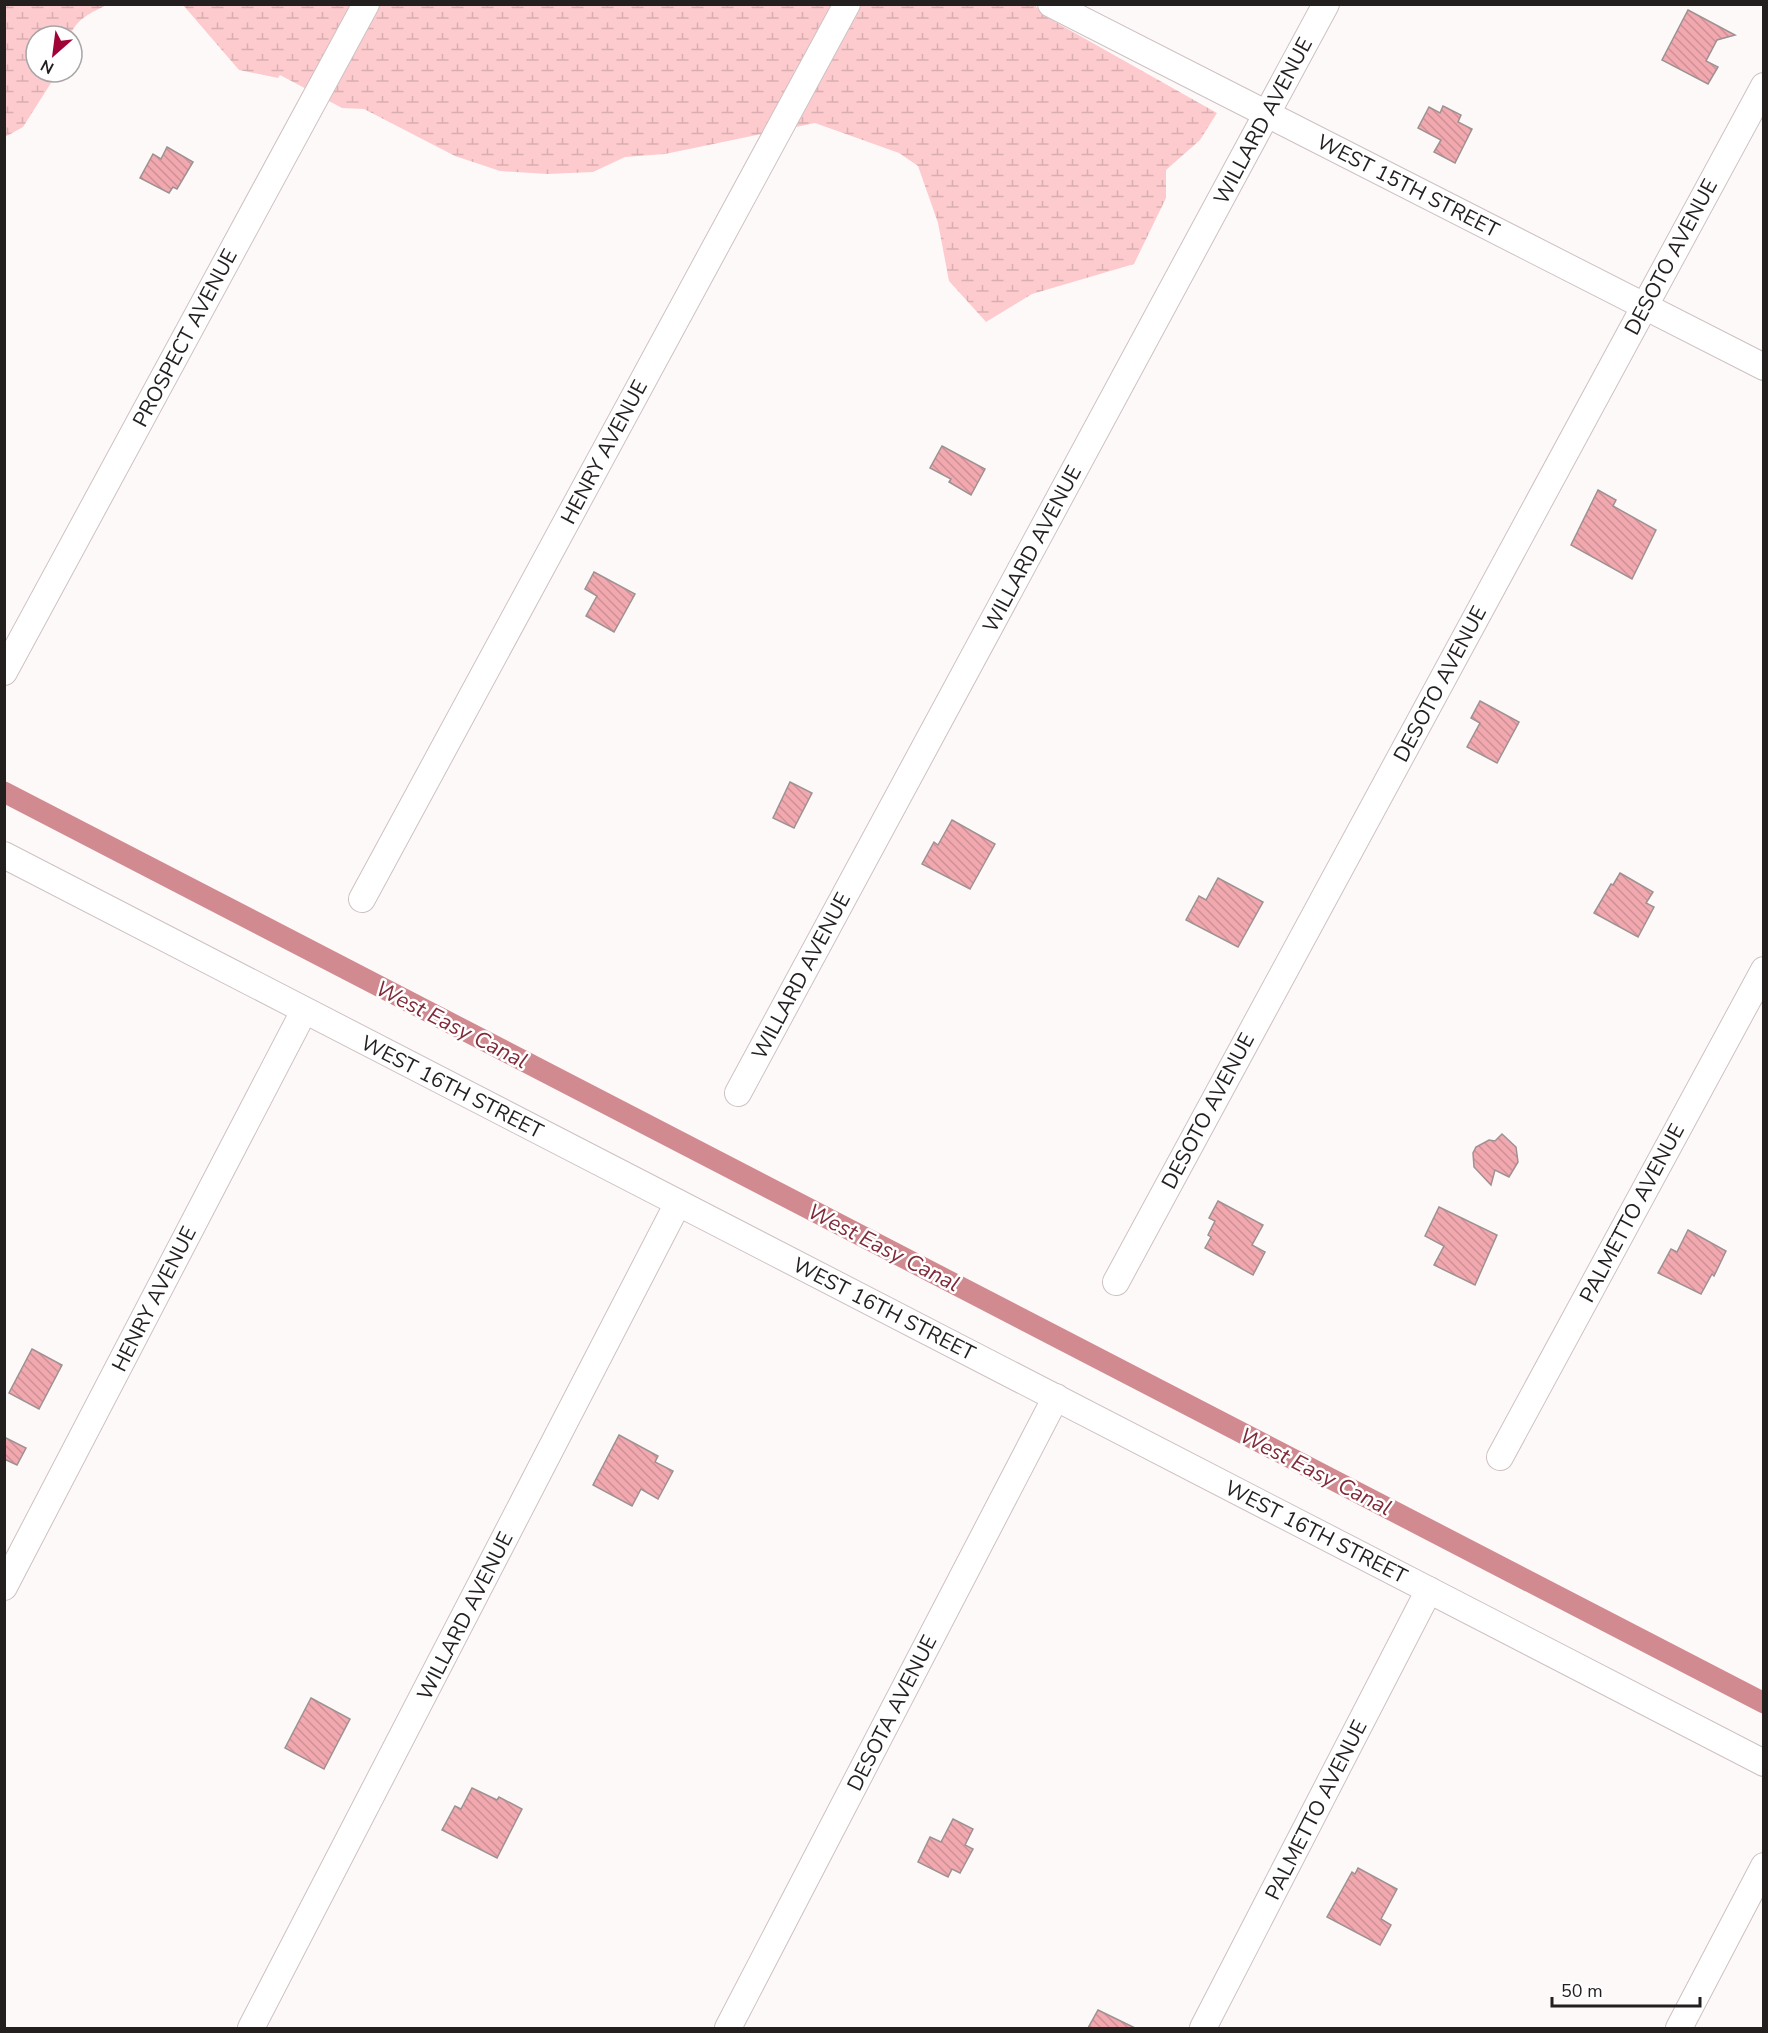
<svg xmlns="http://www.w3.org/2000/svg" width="1768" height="2033" font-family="'Nunito Sans',sans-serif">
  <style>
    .wetland { fill: url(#wetland-marsh) }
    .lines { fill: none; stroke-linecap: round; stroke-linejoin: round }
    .canal { stroke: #d18a90; stroke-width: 21 }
    .building { fill: url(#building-back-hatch); stroke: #9e9192; stroke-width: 1.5 }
    .minor-casing { stroke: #cec1c2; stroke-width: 28 }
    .minor { stroke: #fff; stroke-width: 26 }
    .labels { text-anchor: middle; stroke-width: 5; stroke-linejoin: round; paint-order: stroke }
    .street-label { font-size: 21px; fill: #231f1f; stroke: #fff }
    .water-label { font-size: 22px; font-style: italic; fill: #802b39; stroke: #fff }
  </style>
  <defs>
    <pattern id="wetland-marsh" width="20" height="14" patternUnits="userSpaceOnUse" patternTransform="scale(1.5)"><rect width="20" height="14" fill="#fdcbce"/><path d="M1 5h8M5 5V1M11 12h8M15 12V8" fill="none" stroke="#d9aeb0"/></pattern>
    <pattern id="building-back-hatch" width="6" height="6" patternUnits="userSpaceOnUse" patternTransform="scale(1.5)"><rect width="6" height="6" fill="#f1a8ae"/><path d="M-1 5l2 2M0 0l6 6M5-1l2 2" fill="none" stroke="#ce9095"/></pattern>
  </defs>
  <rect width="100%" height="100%" fill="#fef9f9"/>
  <g class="wetland">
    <path d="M5,4L107,5C92,12 76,19 70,36H36V72H58L23,127L5,137Z"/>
    <path d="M183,5H1035L1043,15L1217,113L1200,140L1166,170V198L1134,264L1032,294L986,322L949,281L938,223L918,166L899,153L815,123L665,154L625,157L593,172L547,174L500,171L455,156L364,109L342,108L280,75L278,78L239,70Z"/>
  </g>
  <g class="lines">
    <path class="canal" d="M4,792L1764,1703"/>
  </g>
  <g class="building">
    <path d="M1688,10L1735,35L1717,40L1706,61L1718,67L1708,84L1662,60Z"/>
    <path d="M1443,106L1461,115L1458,122L1472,129L1455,163L1434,152L1441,140L1418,128L1429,107L1440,113Z"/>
    <path d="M167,147L193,162L177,189L173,187L169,193L140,178L153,154L161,159Z"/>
    <path d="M942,446L985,469L971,495L949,482L951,479L930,468Z"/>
    <path d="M1598,490L1616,500L1613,506L1656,530L1632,579L1571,545Z"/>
    <path d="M594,572L635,594L614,632L586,616L597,596L585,589Z"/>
    <path d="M1480,701L1519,722L1497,763L1467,747L1480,723L1471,718Z"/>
    <path d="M790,782L812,793L794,828L773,818Z"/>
    <path d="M952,820L995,844L970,889L922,864L934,842L938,845Z"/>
    <path d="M1620,873L1653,892L1646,903L1654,907L1638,937L1594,913L1611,884L1613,885Z"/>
    <path d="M1218,878L1263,902L1238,947L1186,920L1199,896L1206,900Z"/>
    <path d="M1502,1134L1516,1147L1518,1162L1509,1177L1495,1170L1491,1185L1474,1167L1473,1153L1476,1147L1489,1140L1495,1141Z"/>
    <path d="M1218,1201L1263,1225L1252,1245L1265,1252L1253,1275L1205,1248L1211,1237L1208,1235L1215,1221L1209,1218Z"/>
    <path d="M1439,1207L1497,1235L1475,1285L1434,1265L1444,1246L1425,1236Z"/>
    <path d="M1688,1230L1726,1251L1714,1276L1712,1274L1701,1294L1658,1273L1671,1249L1677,1252Z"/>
    <path d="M32,1349L62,1365L39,1409L9,1393Z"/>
    <path d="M619,1435L658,1456L655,1462L673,1471L658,1499L641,1489L632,1506L593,1485Z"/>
    <path d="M4,1437L26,1448L17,1465L4,1459Z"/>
    <path d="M311,1698L350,1719L324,1769L285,1748Z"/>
    <path d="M472,1788L497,1800L499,1797L522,1809L497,1858L442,1830L455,1806L461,1809Z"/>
    <path d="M953,1819L973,1829L965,1845L973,1849L960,1873L952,1869L948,1877L918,1862L930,1837L941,1842Z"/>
    <path d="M1358,1868L1397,1889L1381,1919L1391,1925L1380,1945L1327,1917L1352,1872L1355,1874Z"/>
    <path d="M1098,2010L1135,2028H1088Z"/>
  </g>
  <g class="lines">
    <g class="minor-casing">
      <g id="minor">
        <path d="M1051,4L1764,367"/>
        <path d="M4,672L366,4"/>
        <path d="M4,855L1764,1763"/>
        <path d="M362,899L847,4"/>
        <path d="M738,1093L1326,4"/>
        <path d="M1116,1282L1764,86"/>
        <path d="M1500,1457L1764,970"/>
        <path d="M4,1587L304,1011"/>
        <path d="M251,2028L678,1203"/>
        <path d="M728,2028L1056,1397"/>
        <path d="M1203,2028L1429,1590"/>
        <path d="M1679,2028L1764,1866"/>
      </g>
    </g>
    <use href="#minor" class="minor"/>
  </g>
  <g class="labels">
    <g class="street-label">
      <text transform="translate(1263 121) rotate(-62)" y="7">WILLARD AVENUE</text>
      <text transform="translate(1408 186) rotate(27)" y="7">WEST 15TH STREET</text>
      <text transform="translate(1671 257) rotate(-62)" y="7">DESOTO AVENUE</text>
      <text transform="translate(185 338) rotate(-62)" y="7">PROSPECT AVENUE</text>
      <text transform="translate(604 452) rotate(-62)" y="7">HENRY AVENUE</text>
      <text transform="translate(1032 549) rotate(-62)" y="7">WILLARD AVENUE</text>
      <text transform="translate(1440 684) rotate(-62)" y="7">DESOTO AVENUE</text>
      <text transform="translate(801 976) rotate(-62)" y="7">WILLARD AVENUE</text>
      <text transform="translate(452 1087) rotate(27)" y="7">WEST 16TH STREET</text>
      <text transform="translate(1208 1111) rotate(-62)" y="7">DESOTO AVENUE</text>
      <text transform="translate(1632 1213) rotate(-62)" y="7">PALMETTO AVENUE</text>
      <text transform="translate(154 1299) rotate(-63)" y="7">HENRY AVENUE</text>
      <text transform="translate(884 1309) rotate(27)" y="7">WEST 16TH STREET</text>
      <text transform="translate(1316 1532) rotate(27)" y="7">WEST 16TH STREET</text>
      <text transform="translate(465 1616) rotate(-63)" y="7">WILLARD AVENUE</text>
      <text transform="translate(892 1713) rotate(-63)" y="7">DESOTA AVENUE</text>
      <text transform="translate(1316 1810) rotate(-63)" y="7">PALMETTO AVENUE</text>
    </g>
    <g class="water-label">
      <text transform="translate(452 1024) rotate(27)" y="8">West Easy Canal</text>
      <text transform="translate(884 1247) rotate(27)" y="8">West Easy Canal</text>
      <text transform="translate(1316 1471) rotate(27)" y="8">West Easy Canal</text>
    </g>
  </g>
  <rect width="1768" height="2033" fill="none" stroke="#231f1f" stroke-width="12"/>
  <g transform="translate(54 54) rotate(208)"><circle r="28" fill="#ffffff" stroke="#a7a5a5" stroke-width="1.5"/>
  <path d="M0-4.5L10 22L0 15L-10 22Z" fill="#a20337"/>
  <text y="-9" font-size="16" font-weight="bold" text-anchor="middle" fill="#231f1f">N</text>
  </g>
  <path d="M1552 1997v9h148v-9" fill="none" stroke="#231f1f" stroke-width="3"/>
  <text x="1561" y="1997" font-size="18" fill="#231f1f" stroke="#ffffff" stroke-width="4.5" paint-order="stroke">50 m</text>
</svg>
